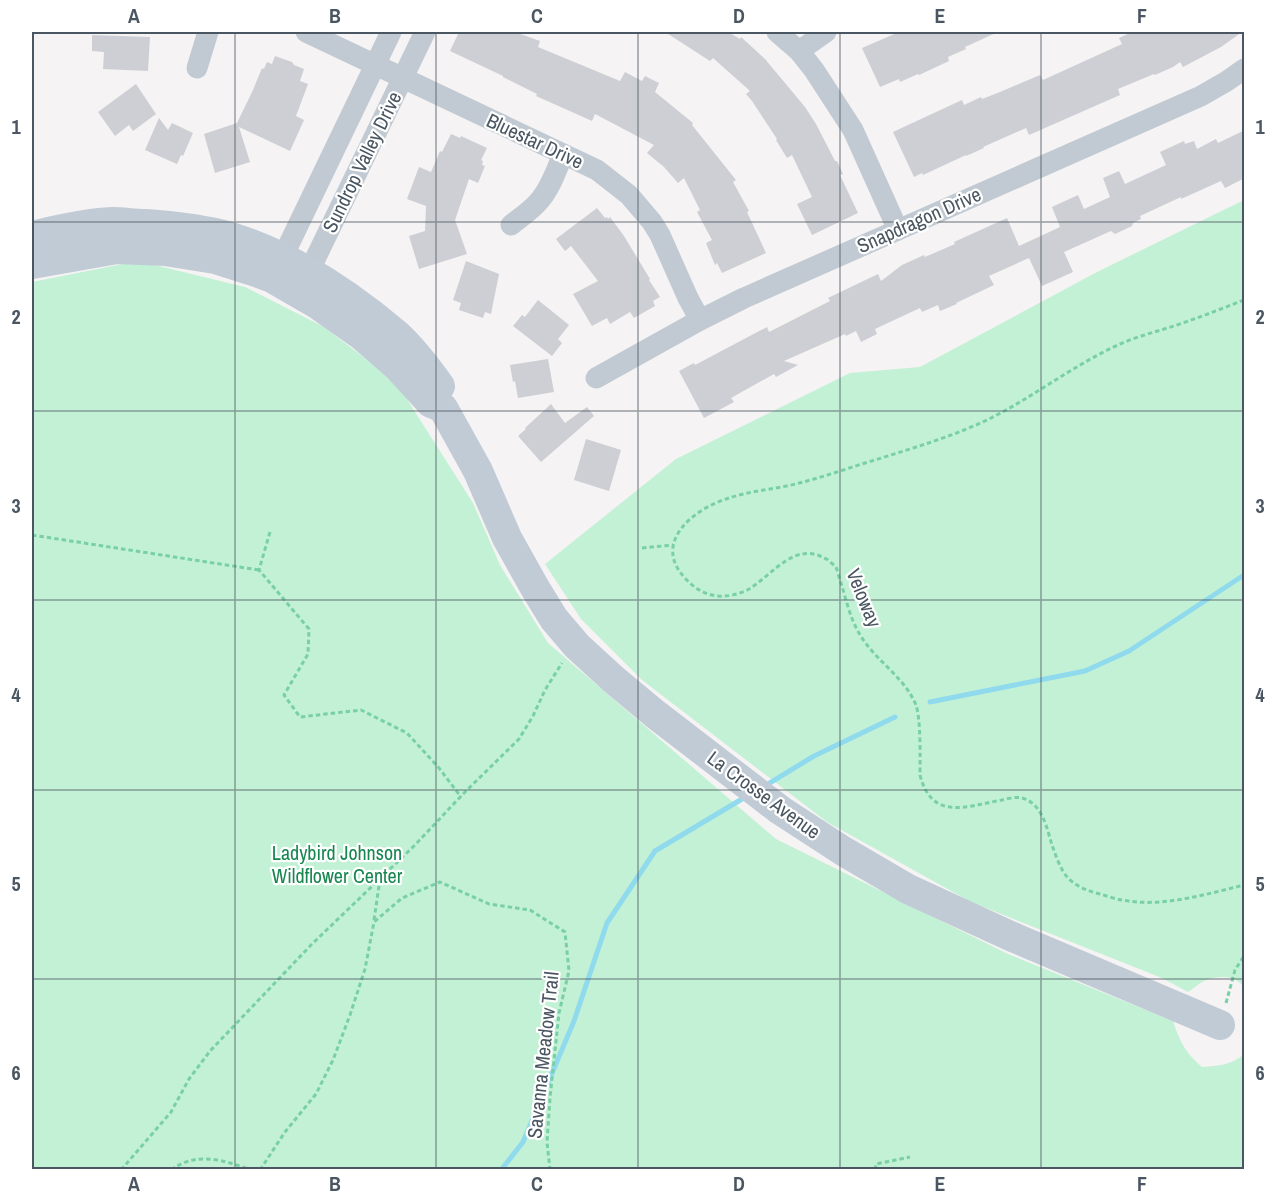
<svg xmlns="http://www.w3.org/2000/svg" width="1276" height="1201" font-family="'Archivo Narrow',sans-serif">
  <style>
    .green { fill: #c3f1d5 }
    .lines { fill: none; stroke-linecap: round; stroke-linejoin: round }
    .stream { stroke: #90daee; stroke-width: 5 }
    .building { fill: #cdcfd5 }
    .path { stroke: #7ad0a6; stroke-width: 3; stroke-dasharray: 4.5 3; stroke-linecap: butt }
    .street { stroke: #c1cad2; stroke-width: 21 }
    .secondary { stroke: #c1cbd6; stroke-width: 30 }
    .grid { fill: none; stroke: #4a5661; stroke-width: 1.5; stroke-opacity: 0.55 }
    .labels { text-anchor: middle; stroke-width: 4.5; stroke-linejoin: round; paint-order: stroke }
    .street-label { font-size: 20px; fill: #4a5661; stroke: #fff }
    .park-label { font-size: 20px; fill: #17864f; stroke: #fff }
    .neatline { fill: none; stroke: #4a5661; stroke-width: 2 }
    .grid-label { font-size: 20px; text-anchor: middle; font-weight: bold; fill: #4a5661 }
  </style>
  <rect width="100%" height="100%" fill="#f5f3f3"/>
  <g class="green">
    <path d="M1244,200V987C1235,975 1218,975 1204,981C1199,983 1193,989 1188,992L1162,978L971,902L827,822L642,680L581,619L545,564L676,459L850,373L920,367L1097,272Z"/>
    <path d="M138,261L245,287L324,327L396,382L473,503L500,565L548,643L776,839L1008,954L1173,1021C1180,1042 1185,1052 1202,1067C1218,1066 1232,1065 1244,1054V1169L32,1170V282Z"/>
  </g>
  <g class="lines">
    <g class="stream">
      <path d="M930,702L1085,671L1129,651L1244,575"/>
      <path d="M763,787L814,756L895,717"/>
      <path d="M501,1170L523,1142L574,1021L607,923L655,851L747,796"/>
    </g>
  </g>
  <g class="building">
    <path d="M459,32H515L540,41L538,47L620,81L625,72L642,81L645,76L659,83L655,92L693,123L692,125L736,180L733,182L749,211L747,212L766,253L722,273L717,263L715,265L706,243L712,240L697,212L700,210L684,178L678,183L664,167L647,153L654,145L595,114L592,121L563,108L536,96L537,94L503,77V76L450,51Z"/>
    <path d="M665,32H728L740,39L741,37L765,59L805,107L816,124L835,161H837L843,174L840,175L858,213L812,235L797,204L812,197L792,155L787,158L776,140L777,139L752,101L746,94L750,91L713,58L710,61Z"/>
    <path d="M899,32H998L965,47L966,49L948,57L949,61L919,75L918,74L900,82L899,79L880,87L862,48Z"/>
    <path d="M1132,32H1242L1221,47L1183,67L1180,62L1173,67L1155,75L1154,74L1118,89L1120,95L1029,135L1026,128L983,147L984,148L966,156V155L923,175L922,173L914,177L893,132L962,100L964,105L981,97L982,99L1000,92L1040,75L1043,80L1122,44L1119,38Z"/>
    <path d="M92,35L150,37L148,71L103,69L104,52L92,51Z"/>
    <path d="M275,56L292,62L294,65L304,69L300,81L308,84L296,116L304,120L290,151L239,127L250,162L215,173L204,134L237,123L253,90L262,68L264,69L267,62L272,64Z"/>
    <path d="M136,84L156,114L133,131L129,125L115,136L98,112Z"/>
    <path d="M159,118L168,130L172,123L193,133L183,156L181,155L177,164L145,150Z"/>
    <path d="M1245,130V178L1225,188L1221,181L1181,199V197L1140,216L1141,219L1133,223L1132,226L1115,234L1111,231L1064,252L1073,272L1042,286L1029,258L989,276L994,285L956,303L957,304L940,311L938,305L922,312L920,308L875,329L877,334L861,342L856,331L846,336L845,334L784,361L798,365L776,377L774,374L731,398L734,402L704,418L679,371L694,363L695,365L767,327L769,332L830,301L828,298L878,274L881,281L902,265L924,255L925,257L955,244L954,242L1007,218L1019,246L1060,227L1052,207L1078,195L1084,209L1110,197L1103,178L1119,171L1125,184L1166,165L1160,152L1184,141L1185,144L1194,141L1197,149L1216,139L1218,143Z"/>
    <path d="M451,134L460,138L461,136L487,148L481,160L483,161L482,165L485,166L478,183L469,179L455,220L467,254L419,269L409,236L425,231L426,206L407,199L419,167L431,172L440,151L442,152Z"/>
    <path d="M597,208L605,218L607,217L608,219L610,217L624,236L650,279L649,280L660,297L653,301L655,306L634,318L630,312L610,324L607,318L592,326L573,294L598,281L571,246L565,251L556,239Z"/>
    <path d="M466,261L499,274L491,314L485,312L483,318L459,310L461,303L453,300Z"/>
    <path d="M538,300L569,325L558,339L562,343L552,356L513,326L522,315L525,317Z"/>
    <path d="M548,359L554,392L518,398L515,381L513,382L510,365Z"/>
    <path d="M551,404L565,423L587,407L594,416L541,462L518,436L526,429L525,428Z"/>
    <path d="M586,439L621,450L609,491L574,480Z"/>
  </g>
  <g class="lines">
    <g class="path">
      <path d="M1244,300C1221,309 1198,318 1174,326C1155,332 1135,337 1118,345C1072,366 1032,398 987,420C951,437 913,448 875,460C851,467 827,476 803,482C779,489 753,490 729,498C695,508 651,542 685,578C694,588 705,595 718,596C728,597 740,594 749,589C774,574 795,539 828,560C829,561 835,566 836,567C838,572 839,578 841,583C846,599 850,618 859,633C874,660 904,676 916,705C921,720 920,758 920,775C932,822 967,806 1002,800C1009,798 1019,796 1025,799C1043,806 1047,829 1052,845C1056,856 1060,869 1068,878C1077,887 1088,891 1100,894C1107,896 1115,899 1122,900C1161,908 1207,894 1244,885"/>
      <path d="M270,532L259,570L309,629L308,654L284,695L300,717L361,710L407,733L439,768L461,797"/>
      <path d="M32,535L259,570"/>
      <path d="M642,548L673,545"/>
      <path d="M374,920L380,879"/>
      <path d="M1226,1003L1235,970L1244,956"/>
      <path d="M121,1170L171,1112L189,1079L210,1051L312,944L415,845L464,793L519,739L533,716L545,690L562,663"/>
      <path d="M171,1170C197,1151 223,1160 251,1170"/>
      <path d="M260,1170L285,1132L316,1094L333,1060L350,1015L365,969L374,922L402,898L440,882L489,904L530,910L565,932L569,971L559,1013L550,1098L547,1142L550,1170"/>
      <path d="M875,1170L876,1164L910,1157"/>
    </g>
    <g class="street">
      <path d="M306,32L597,170L629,195L652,222L660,235L688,298L700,320"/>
      <path d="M777,32L799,51L814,70L853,130L898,230"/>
      <path d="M799,51L826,32"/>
      <path d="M197,68L208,32"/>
      <path d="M511,225C521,217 532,210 540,200C551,187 557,169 563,154"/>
      <path d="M277,269L391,32"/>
      <path d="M303,284L425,32"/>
      <path d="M596,378L700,320L744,298L1201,96L1227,81L1244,69"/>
    </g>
    <g class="secondary">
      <path d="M32,236C56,230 88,223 113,222C123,222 134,224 145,224C173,226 203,229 231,237C291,256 348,293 396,334C412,348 427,368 440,386"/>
      <path d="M32,264L117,249L165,251L215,259L253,271L272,278L317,304L361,335L398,367L431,403L443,408L478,471L507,538L535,588L554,619L577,646L613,679L655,714L780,810L843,851L908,889L1015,938L1220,1025"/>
    </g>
  </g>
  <path class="grid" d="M235,32V1170M436,32V1170M638,32V1170M840,32V1170M1041,32V1170M32,222H1244M32,411H1244M32,600H1244M32,790H1244M32,979H1244"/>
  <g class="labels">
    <g class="street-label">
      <text transform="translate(535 141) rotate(25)" y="7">Bluestar Drive</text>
      <text transform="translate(362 162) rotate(-64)" y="7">Sundrop Valley Drive</text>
      <text transform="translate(919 220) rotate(-24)" y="7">Snapdragon Drive</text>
      <text transform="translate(864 598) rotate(68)" y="7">Veloway</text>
      <text transform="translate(764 795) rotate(36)" y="7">La Crosse Avenue</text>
      <text transform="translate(543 1055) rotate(-84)" y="7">Savanna Meadow Trail</text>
    </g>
    <g class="park-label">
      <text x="337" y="860">Ladybird Johnson<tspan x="337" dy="23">Wildflower Center</tspan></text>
    </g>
  </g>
  <rect width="1276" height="1201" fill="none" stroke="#ffffff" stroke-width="66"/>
  <rect x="33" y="33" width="1210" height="1135" class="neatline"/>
  <g class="grid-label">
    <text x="134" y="23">A</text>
    <text x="335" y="23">B</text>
    <text x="537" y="23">C</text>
    <text x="739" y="23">D</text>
    <text x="940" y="23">E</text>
    <text x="1142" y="23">F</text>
    <text x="16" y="134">1</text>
    <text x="1260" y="134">1</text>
    <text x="16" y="324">2</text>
    <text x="1260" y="324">2</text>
    <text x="16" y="513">3</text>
    <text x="1260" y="513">3</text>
    <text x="16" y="702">4</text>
    <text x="1260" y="702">4</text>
    <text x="16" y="891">5</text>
    <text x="1260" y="891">5</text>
    <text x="16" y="1080">6</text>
    <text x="1260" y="1080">6</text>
    <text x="134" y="1191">A</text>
    <text x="335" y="1191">B</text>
    <text x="537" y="1191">C</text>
    <text x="739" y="1191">D</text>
    <text x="940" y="1191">E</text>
    <text x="1142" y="1191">F</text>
  </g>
</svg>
